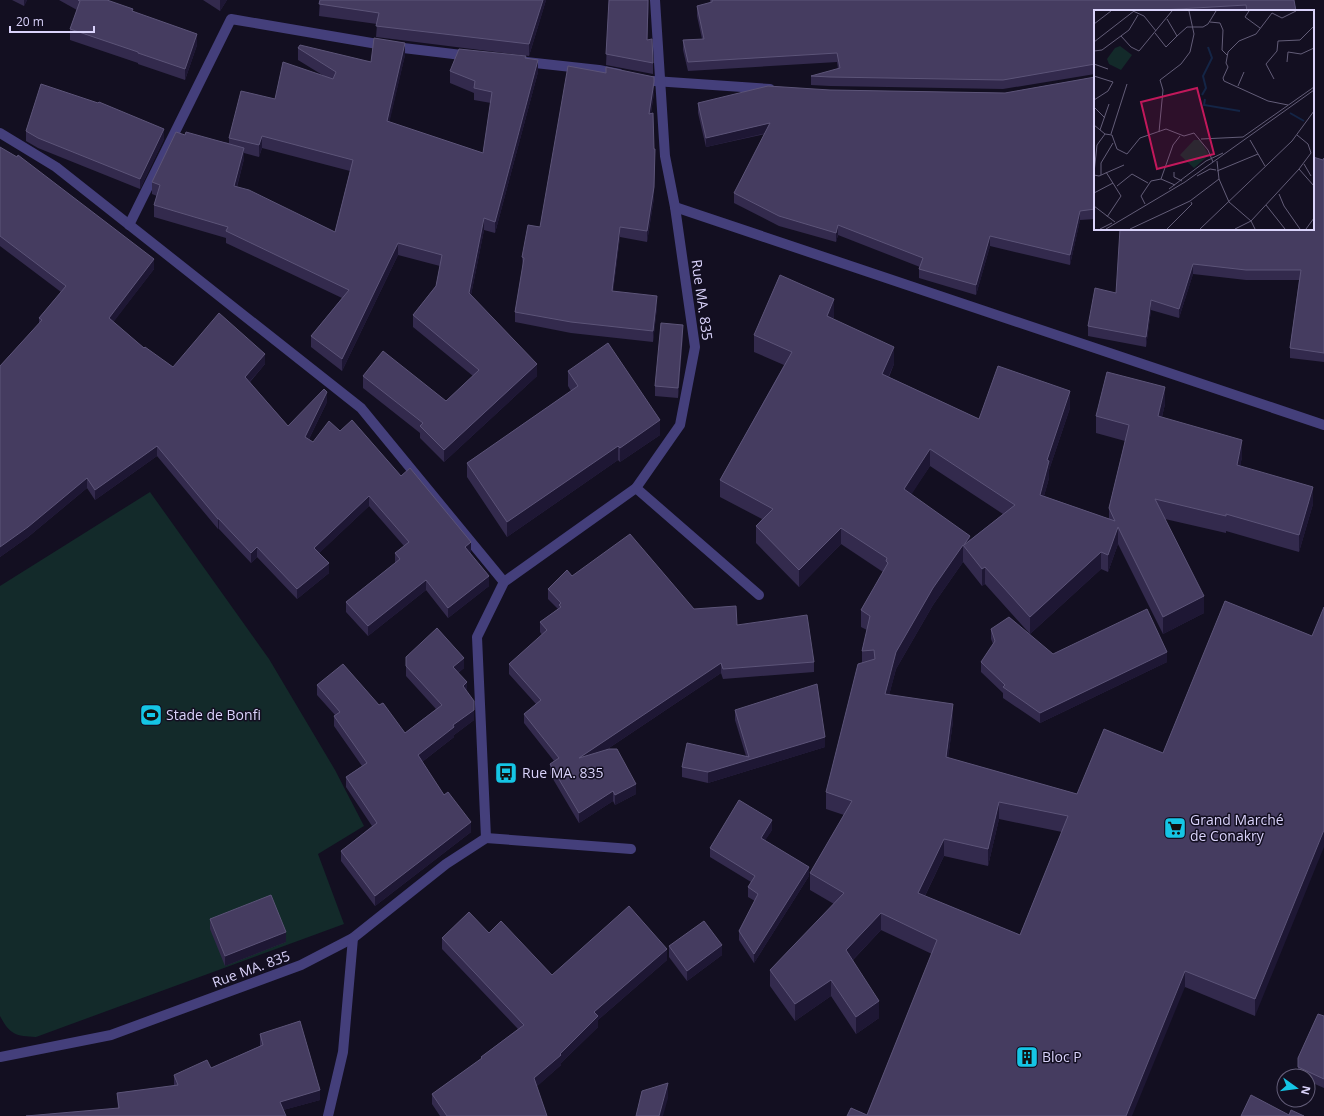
<svg xmlns="http://www.w3.org/2000/svg" width="1324" height="1116" font-family="'Open Sans',sans-serif">
  <style>
    .green { fill: #132a2a }
    .lines { fill: none; stroke-linecap: round; stroke-linejoin: round }
    .minor { stroke: #443f7b; stroke-width: 10 }
    .wall { fill: #332a4d; fill-rule: evenodd }
    .shaded-wall { fill: #1e1734 }
    .building { fill: #453c60; stroke: #5c5478; fill-rule: evenodd }
    .labels { text-anchor: middle; stroke-width: 3; stroke-linejoin: round; paint-order: stroke }
    .street-label { font-size: 14px; fill: #dad3fb; stroke: #130f21 }
    .poi-label { font-size: 14px; fill: #dad3fb; stroke: #130f21; text-anchor: start }
    .inset-river { fill: none; stroke: #142546; stroke-width: 2 }
    .inset-road { fill: none; stroke: #635d78; stroke-width: 1 }
    .view { fill: #c2185b; fill-opacity: 0.15; stroke: #c2185b; stroke-width: 2 }
    .inset-edge { fill: none; stroke: #dad3fb; stroke-width: 2 }
  </style>
  <rect width="100%" height="100%" fill="#130f21"/>
  <path class="green" d="M150,492L269,659L335,770L364,826L318,854L344,924L36,1037C16,1036 10,1035 0,1016V586Z"/>
  <g class="lines">
    <g class="minor">
      <path d="M526,62L599,70L619,74"/>
      <path d="M654,81L770,89"/>
      <path d="M0,133L56,167L361,408L504,582"/>
      <path d="M675,207L1324,425"/>
      <path d="M129,225L231,19L395,47L470,56"/>
      <path d="M636,488L759,595"/>
      <path d="M486,838L631,849"/>
      <path d="M0,1057L111,1035L301,965L353,938L446,864L486,838L477,637L504,582L636,488L680,425L695,347L675,207L665,156L655,0"/>
      <path d="M328,1116L343,1052L353,938"/>
    </g>
  </g>
  <g class="wall">
    <path d="M12,0H27L24,6Z"/>
    <path d="M59,0H107L133,12L197,45L185,80L138,64V63L70,40V29L77,10Z"/>
    <path d="M203,0H227L220,11Z"/>
    <path d="M320,0H546L529,56L376,37L377,24L319,16Z"/>
    <path d="M609,0H649L647,40L653,63V74L606,65Z"/>
    <path d="M710,0H1294L1296,11H1095V74L1003,89L830,86L811,85V76L838,69L837,62L688,71L683,50V40L702,39L697,16V6L710,3Z"/>
    <path d="M298,48L371,62L405,55L389,122L483,153L491,103L474,100V93L450,83V71L526,58L538,72L495,233L484,230L471,295L537,376L444,462L420,438V433L363,388V376L446,401L473,376L413,327V315L436,286L440,266L398,255L342,371L311,347V336L342,298L226,243V238L154,217V205L157,196L152,194V182L185,135L229,143V138L275,99L324,76L298,60ZM262,148L350,171L335,232L237,187L244,159V153L259,157Z"/>
    <path d="M1095,77V219L1080,220L1070,265L990,246L976,295L919,278V269L920,267L838,235L836,242L779,226L734,203V193L765,134L706,147L698,113V103L830,90L1005,93Z"/>
    <path d="M654,93L651,113L654,198L647,242L620,237L613,291L657,307L653,342L571,333L515,322V312L523,268L522,257L540,227Z"/>
    <path d="M26,131L164,139L140,189L38,148L26,141Z"/>
    <path d="M0,147L154,269L113,322L144,348L173,367L265,364L250,382L288,426L327,402L309,439L313,442L340,431L401,476L471,552L470,553L489,586L448,618L426,590L368,636L346,612V602L395,563V553L404,546L369,506L319,553L329,573L297,599L257,557L251,563L219,529H218L157,456L95,500L87,488L28,537L0,557V366L39,324V318L61,292L0,246Z"/>
    <path d="M1324,158V362L1290,358V348L1299,280H1246L1193,274L1179,318L1151,310L1146,347L1088,336V326L1116,293L1323,160Z"/>
    <path d="M834,316L833,319L894,364L889,377L979,419L1070,408L1049,470V478L1044,496L1109,519V508L1125,441L1096,433V416L1165,404L1162,417L1242,457L1240,466L1313,504L1299,552L1226,531V533L1165,519L1204,613L1163,634L1118,544L1108,572L1101,569L1030,634L985,584L982,586L963,562L933,605L896,669L889,695L953,721L948,758L1077,794L1163,753L1312,636L1255,1016L1185,987L867,1115L932,954L881,930L853,960L879,1018L856,1034L831,996L795,1021L770,986V970L834,904L810,890V873L844,815L826,809V792L862,663V651L867,630L861,627V610L883,572L841,544L799,587L756,543V526L762,519L720,497V480L784,365L754,352V335ZM930,466L1003,514L970,540L911,494ZM999,819L1062,832L1020,935L925,896L944,856L988,866Z"/>
    <path d="M683,335L678,398L655,396V386Z"/>
    <path d="M568,371L660,435L620,462L618,460L507,537L467,477V463L571,391L568,386Z"/>
    <path d="M572,576L694,609L737,625L814,662V672L723,679L721,673L606,750L636,794L615,805L613,801L579,823L550,774V764L554,761L524,723V714L536,704L509,674V664L542,635L540,632V622L558,609L548,599V589Z"/>
    <path d="M991,629L1053,654L1167,662L1040,723L1003,698V693L981,672V662L993,644L991,639Z"/>
    <path d="M406,657L464,668L458,673L467,692L474,720L454,735V737L422,762L444,795L471,832L375,906L341,861V851L372,826L346,787V777L362,766L334,726V716L335,715L317,695V685L379,705L405,733L436,709L406,676Z"/>
    <path d="M735,710L825,747L708,783L682,777V767L746,756L735,720Z"/>
    <path d="M772,830L765,840L809,876L754,963L739,940V931L755,901L748,897V887L751,882L710,857V848Z"/>
    <path d="M210,919L286,942L225,966L210,929Z"/>
    <path d="M489,933L552,975L667,960L598,1020V1027L561,1063V1065L536,1087L547,1116H440L432,1104V1094L481,1059V1057L518,1029L442,949V938Z"/>
    <path d="M669,946L722,955L687,981L669,957Z"/>
    <path d="M1324,1016V1088L1308,1081V1076H1298V1058Z"/>
    <path d="M260,1034L320,1100L283,1110L118,1108L117,1093L174,1086V1075L211,1068L260,1046Z"/>
  </g>
  <g class="shaded-wall">
    <path d="M24,0H27L24,6Z"/>
    <path d="M220,0H227L220,11Z"/>
    <path d="M543,0H546L529,56V44Z"/>
    <path d="M648,0H649L647,51V40Z"/>
    <path d="M197,34V45L185,80V69Z"/>
    <path d="M405,43V55L387,133V121Z"/>
    <path d="M538,60V72L495,233V222Z"/>
    <path d="M654,82V93L649,125V114Z"/>
    <path d="M770,123V132L706,147V138Z"/>
    <path d="M164,129V139L140,189V179Z"/>
    <path d="M262,136V148L259,157V145Z"/>
    <path d="M244,148V159L234,197V186Z"/>
    <path d="M655,149L654,198L647,242V231Z"/>
    <path d="M1080,211V220L1070,265V255Z"/>
    <path d="M484,218V230L469,305V293Z"/>
    <path d="M838,225V235L836,242V233Z"/>
    <path d="M620,227V237L612,302V291Z"/>
    <path d="M990,236V246L976,295V285Z"/>
    <path d="M398,243V255L342,371V359Z"/>
    <path d="M154,259V269L109,328V318Z"/>
    <path d="M1193,264V274L1179,318V309Z"/>
    <path d="M657,296V307L653,342V331Z"/>
    <path d="M834,299V316L827,333V316Z"/>
    <path d="M1151,300V310L1146,347V337Z"/>
    <path d="M683,325V335L678,398V388Z"/>
    <path d="M894,347V364L882,391V374Z"/>
    <path d="M265,354V364L245,387V377Z"/>
    <path d="M537,364V376L444,462V450Z"/>
    <path d="M1165,387V404L1158,433V416Z"/>
    <path d="M1070,391V408L1049,470V478L1040,511V495L1047,460Z"/>
    <path d="M327,392V402L305,447V437Z"/>
    <path d="M660,420V435L620,462V448Z"/>
    <path d="M1242,440V457L1237,482V465Z"/>
    <path d="M157,446V456L95,500V490Z"/>
    <path d="M618,446V460L507,537V522Z"/>
    <path d="M930,449V466L904,506V489Z"/>
    <path d="M87,478V488L28,537L0,557V547Z"/>
    <path d="M1313,487V504L1299,552V535Z"/>
    <path d="M369,496V506L314,558V548Z"/>
    <rect x="218" y="519" width="1" height="10"/>
    <path d="M1118,527V544L1108,572V555Z"/>
    <path d="M841,528V544L799,587V570Z"/>
    <path d="M970,536V553L964,545Z"/>
    <path d="M471,542V552L465,557V547Z"/>
    <path d="M963,545V562L933,605L896,669L885,711V694L896,652L933,588Z"/>
    <path d="M257,547V557L251,563V553Z"/>
    <path d="M1101,552V569L1030,634V617Z"/>
    <path d="M329,563V573L297,599V589Z"/>
    <path d="M985,567V584L982,586V569Z"/>
    <path d="M489,576V586L448,618V608Z"/>
    <path d="M426,580V590L368,636V626Z"/>
    <path d="M1204,596V613L1163,634V617Z"/>
    <path d="M1167,652V662L1040,723V713Z"/>
    <path d="M464,658V668L453,677V667Z"/>
    <path d="M721,663V673L579,768V758Z"/>
    <path d="M467,682V692L463,686Z"/>
    <path d="M953,704V721L946,774V757Z"/>
    <path d="M474,710V720L454,735V737L418,765V755L453,725Z"/>
    <path d="M825,737V747L708,783V772Z"/>
    <path d="M636,784V794L615,805V795Z"/>
    <path d="M613,791V801L579,823V813Z"/>
    <path d="M999,802V819L988,866V849Z"/>
    <path d="M772,820V830L761,847V838Z"/>
    <path d="M471,822V832L375,906V896Z"/>
    <path d="M1324,830V847L1255,1016V999Z"/>
    <path d="M944,839V856L918,910V893Z"/>
    <path d="M809,867V876L754,963V954Z"/>
    <path d="M881,913V930L846,967V950Z"/>
    <path d="M286,932V942L225,966V956Z"/>
    <path d="M722,945V955L687,981V971Z"/>
    <path d="M667,949V960L598,1020V1027L561,1063V1065L534,1089V1078L560,1054L594,1012Z"/>
    <path d="M1185,971V987L1132,1116H1126Z"/>
    <path d="M831,980V996L795,1021V1004Z"/>
    <path d="M879,1001V1018L856,1034V1017Z"/>
    <path d="M668,1083V1098L663,1116H659Z"/>
    <path d="M320,1090V1100L280,1111V1102Z"/>
  </g>
  <g class="building">
    <path d="M78,0H107L133,9L132,11L197,34L185,69L138,53V52L70,29L80,1Z"/>
    <path d="M320,0H543L529,44L376,26L379,13L319,4Z"/>
    <path d="M609,0H648L647,40L652,39L653,63L606,54Z"/>
    <path d="M712,0H1294L1296,11H1247L1246,5L1161,10L1162,11H1095V64L1003,80L830,77L811,76L840,68L837,53L688,62L683,40L704,39L697,6L712,2Z"/>
    <path d="M374,38L405,43L387,121L483,153L492,92L474,88L475,81L450,71L459,49L526,56L525,58L538,60L495,222L484,218L469,293L537,364L444,450L420,426L423,423L363,376L383,351L446,401L479,370L413,315L436,286L442,255L398,243L342,359L311,336L349,290L226,231L228,227L154,205L160,185L152,182L176,132L185,135L186,132L244,148L234,186L249,190L335,232L353,160L262,136L259,145L229,138L241,91L275,99L283,62L333,79L336,72L298,48L300,45L371,62Z"/>
    <path d="M568,66L606,73V67L654,77V82L649,114L653,113L654,149H655L654,187L647,231L620,227L612,291L657,296L653,331L571,322L515,312L524,258L522,257L528,225L540,227Z"/>
    <path d="M1095,77V209L1080,211L1070,255L990,236L976,285L919,269L923,258L838,225L836,233L779,216L734,193L770,123L706,138L698,103L768,86L830,90L1005,93Z"/>
    <path d="M41,84L98,103L99,102L164,129L140,179L38,138L26,131Z"/>
    <path d="M0,147L17,157L18,155L154,259L109,318L144,348L145,347L173,367L219,313L265,354L245,377L288,426L324,389L327,392L305,437L313,442L329,421L340,431L352,420L401,476L410,468L471,542L465,547L489,576L448,608L426,580L368,626L346,602L400,559L395,553L409,542L369,496L314,548L329,563L297,589L257,547L251,553L219,519H218L157,446L95,490L87,478L28,527L0,547V366L42,320L39,318L66,286L0,236Z"/>
    <path d="M1313,157L1323,160L1324,158V353L1290,348L1301,270H1246L1193,264L1179,309L1151,300L1146,337L1088,326L1095,288L1116,293L1120,229H1313Z"/>
    <path d="M780,275L834,299L827,316L894,347L882,374L979,419L998,366L1070,391L1047,460L1049,461L1040,495L1115,521L1109,508L1129,425L1096,416L1107,372L1165,387L1158,416L1242,440L1237,465L1313,487L1299,535L1226,514V516L1155,499L1204,596L1163,617L1118,527L1108,555L1101,552L1030,617L985,567L982,569L963,545L933,588L896,652L885,694L953,704L946,757L1077,794L1104,729L1163,753L1225,601L1312,636L1324,607V830L1255,999L1185,971L1126,1116H847L851,1108L867,1115L937,940L881,913L846,950L879,1001L856,1017L831,980L795,1004L770,970L844,893L810,873L852,801L826,792L858,664L875,659L874,650L862,651L870,616L861,610L888,563L886,561L887,558L841,528L799,570L756,526L773,509L720,480L792,352L754,335ZM930,449L1015,505L964,545L970,536L904,489ZM999,802L1068,816L1020,935L918,893L944,839L988,849Z"/>
    <path d="M661,323L683,325L678,388L655,386Z"/>
    <path d="M608,343L660,420L620,448L618,446L507,522L467,463L578,386L568,371Z"/>
    <path d="M630,534L694,609L736,606L737,625L807,615L814,662L723,669L721,663L579,758L609,749H617L636,784L615,795L613,791L579,813L550,764L559,758L524,714L541,700L509,664L547,630L540,622L561,607L559,605L561,603L548,589L567,570L572,576Z"/>
    <path d="M1147,609L1167,652L1040,713L1003,687L1005,685L981,662L995,641L991,629L1009,617L1053,654Z"/>
    <path d="M437,628L464,658L453,667L467,682L463,686L474,701V710L453,725L454,727L418,755L444,795L448,792L471,822L375,896L341,851L377,823L346,777L367,763L334,716L340,712L317,685L343,664L379,705L383,703L405,733L442,705L406,666V657Z"/>
    <path d="M817,684L825,737L708,772L682,767L687,743L749,757L735,710Z"/>
    <path d="M739,800L772,820L761,838L809,867L754,954L739,931L758,894L748,887L755,876L710,848Z"/>
    <path d="M271,895L286,932L225,956L210,919Z"/>
    <path d="M629,906L667,949L594,1012L598,1016L560,1054L561,1055L534,1078L547,1116H447L432,1094L482,1058L481,1057L524,1025L442,938L469,912L489,933L501,921L552,975Z"/>
    <path d="M704,921L722,945L687,971L669,946Z"/>
    <path d="M1318,1014L1324,1016V1079L1298,1067V1058Z"/>
    <path d="M300,1021L320,1090L280,1102L286,1116H26L119,1108L117,1093L178,1085L174,1075L207,1060L211,1068L263,1045L260,1034Z"/>
    <path d="M668,1083L659,1116H636L642,1091Z"/>
    <path d="M1251,1095L1289,1115L1291,1110L1304,1116H1241Z"/>
  </g>
  <defs>
    <g id="stadium-square" transform="scale(1.15)"><rect x="-9" y="-9" width="18" height="18" rx="4" fill="#15c5e5" stroke="#130f21"/><path d="M0-5a6.5 5 0 1 0 0 10a6.5 5 0 1 0 0-10ZM-3.5-1.8h7v3.6h-7Z" fill="#111"/></g>
    <g id="bus-square" transform="scale(1.15)"><rect x="-9" y="-9" width="18" height="18" rx="4" fill="#15c5e5" stroke="#130f21"/><path d="M-5-6H5V4H4V6H2V4H-2V6H-4V4H-5ZM-3.5-4V0h7V-4ZM-3.5 1.2v1.5H-2V1.2ZM2 1.2v1.5H3.5V1.2Z" fill="#111"/></g>
    <g id="supermarket-square" transform="scale(1.15)"><rect x="-9" y="-9" width="18" height="18" rx="4" fill="#15c5e5" stroke="#130f21"/><path d="M-6-5.5h2.5l.6 2H6L4.5 2H-2.5L-4.4-4H-6ZM-1.5 3.2a1.3 1.3 0 1 0 .1 0ZM3 3.2a1.3 1.3 0 1 0 .1 0Z" fill="#111"/></g>
    <g id="building-square" transform="scale(1.15)"><rect x="-9" y="-9" width="18" height="18" rx="4" fill="#15c5e5" stroke="#130f21"/><path d="M-4-6H4V6H1V3H-1V6H-4ZM-2.5-4.3h1.7v1.8h-1.7ZM.8-4.3h1.7v1.8H.8ZM-2.5-1h1.7V.8h-1.7ZM.8-1h1.7V.8H.8Z" fill="#111"/></g>
  </defs>
  <g fill-rule="evenodd">
    <use href="#stadium-square" x="151" y="715"/>
    <use href="#bus-square" x="506" y="773"/>
    <use href="#supermarket-square" x="1175" y="828"/>
    <use href="#building-square" x="1027" y="1057"/>
  </g>
  <g class="labels">
    <g class="street-label">
      <text transform="translate(702 300) rotate(82)" y="5">Rue MA. 835</text>
      <text transform="translate(251 969) rotate(-20)" y="5">Rue MA. 835</text>
    </g>
    <g class="poi-label">
      <text x="166" y="720">Stade de Bonfi</text>
      <text x="522" y="778">Rue MA. 835</text>
      <text x="1190" y="825">Grand Marché<tspan x="1190" dy="16">de Conakry</tspan></text>
      <text x="1042" y="1062">Bloc P</text>
    </g>
  </g>
  <g transform="translate(1094 10)">
    <rect width="220" height="220" fill="#130f21"/>
    <path d="M26,36L38,45L27,60L15,54L13,49L21,38ZM100,130H106L115,145L100,158L86,145Z" fill="#132a2a"/>
    <path class="inset-river" d="M108,85L112,78L109,66L118,48L114,37M111,89L110,95L146,101M196,103L210,111"/>
    <path class="inset-road" d="M39,1L50,6L62,21M155,1L151,7L166,18M73,9L83,26L93,17H109L114,14L122,1M116,12L126,13L129,20L128,40L133,45M0,14L17,1M61,23L72,37L83,26M27,26L37,37L45,41L78,1M0,32L40,1M0,41L8,40L35,20L44,5M193,52L194,42L207,44L220,38M0,54L14,59M0,66L19,72L14,81L0,90M180,69L172,54L183,41L184,31L206,30L220,16M144,76L150,62M194,95L174,91L130,71L129,68L134,57L132,53L134,42L145,31L162,24L178,3L188,8L202,1M0,97L11,108M0,115L11,124L18,125L23,139L33,144L46,128L72,119L90,126L100,123L114,140L119,152M6,120L15,94M65,122L69,80L66,70L87,54L96,42L100,24L95,1M17,124L33,74M203,125L214,134L217,143L205,159L220,176M107,129L149,127L220,77M156,130L171,156M123,151L125,169L135,192L157,211L161,219M210,154L217,166M123,161L164,144M12,162L27,186L13,207M80,162V167L88,171M0,163L3,135L11,124M0,165L5,166L30,155M7,165V153L19,133M103,166L116,159L122,160M67,169L79,135L86,126M23,176L38,164L54,173M75,179L112,151L129,143M0,183L19,173M185,184L190,196L206,219M51,194L47,186L57,171L67,169L81,175M172,195L191,219M0,196L21,212M6,219L18,213M12,219L91,172L220,80M36,219L96,191L125,169M73,219L98,194L97,192M106,219L198,131L220,101M141,219L157,211L205,159M212,219L220,208"/>
    <path class="view" d="M103,78L120,144L63,159L47,92Z"/>
    <rect width="220" height="220" class="inset-edge"/>
  </g>
  <g transform="translate(1296 1088) rotate(104)"><circle r="19" fill="#130f21" stroke="#635d78"/>
  <path d="M0-3L7 15L0 10L-7 15Z" fill="#15c5e5"/>
  <text y="-6" font-size="11" font-weight="bold" text-anchor="middle" fill="#dad3fb">N</text>
  </g>
  <path d="M10 26v6h84v-6" fill="none" stroke="#dad3fb" stroke-width="2"/>
  <text x="16" y="26" font-size="12" fill="#dad3fb" stroke="#130f21" stroke-width="3" paint-order="stroke">20 m</text>
</svg>
